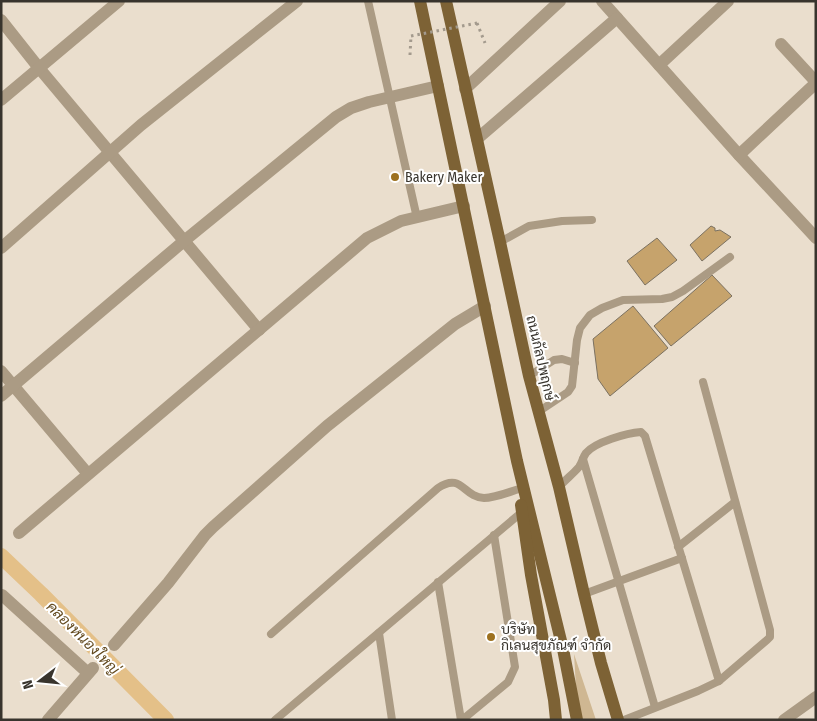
<svg xmlns="http://www.w3.org/2000/svg" width="817" height="721" font-family="'Fira Sans Condensed',Sarabun,sans-serif">
  <style>
    .green { fill: #cfb792 }
    .lines { fill: none; stroke-linecap: round; stroke-linejoin: round }
    .canal { stroke: #e4c088; stroke-width: 16 }
    .building { fill: #c6a36c; stroke: #7b7161 }
    .path { stroke: #a39a8d; stroke-width: 3; stroke-dasharray: 2.5 4; stroke-linecap: butt }
    .service { stroke: #ab9b84; stroke-width: 8 }
    .minor { stroke: #ab9b84; stroke-width: 12 }
    .primary { stroke: #7d6235; stroke-width: 12 }
    .path-bridge { stroke: #a39a8d; stroke-width: 3; stroke-dasharray: 2.5 4; stroke-linecap: butt }
    .poi-dot { fill: #9d7120; stroke: #fff; stroke-width: 2 }
    .labels { text-anchor: middle; stroke-width: 4; stroke-linejoin: round; paint-order: stroke }
    .poi-label { font-size: 14px; fill: #38342d; stroke: #fff; text-anchor: start }
    .street-label { font-size: 14px; fill: #38342d; stroke: #fff }
    .water-label { font-size: 15px; font-style: italic; fill: #634a1f; stroke: #fff }
  </style>
  <rect width="100%" height="100%" fill="#eadecd"/>
  <path class="green" d="M574,654L596,720H578Z"/>
  <g class="lines">
    <path class="canal" d="M1,556L41,594L166,720"/>
  </g>
  <g class="building">
    <path d="M711,226L715,228V231L720,230L731,237L702,261L690,245Z"/>
    <path d="M657,238L677,260L645,285L627,261Z"/>
    <path d="M712,275L732,296L671,346L654,326Z"/>
    <path d="M633,306L668,348L610,396L598,379L593,339Z"/>
  </g>
  <g class="lines">
    <g class="path">
      <path d="M477,23L485,43"/>
      <path d="M410,55L411,36"/>
    </g>
    <g class="service">
      <path d="M368,1L417,218"/>
      <path d="M500,242L529,226L562,221L592,220"/>
      <path d="M529,376L554,360L562,359L575,363"/>
      <path d="M703,382L770,630V637L767,640L719,681"/>
      <path d="M538,412L568,392L572,386L577,340L580,328L590,315L602,308L623,300L662,299L672,297L683,291L730,257"/>
      <path d="M583,459L655,707"/>
      <path d="M559,487C565,480 573,474 579,467C582,463 583,457 586,453C595,442 627,433 641,432L645,436L719,681L698,691L624,720"/>
      <path d="M678,547L735,502"/>
      <path d="M438,582L461,720"/>
      <path d="M584,594L682,558"/>
      <path d="M379,633L392,720"/>
      <path d="M271,634L438,488C462,472 463,497 484,498C495,498 509,492 519,489"/>
      <path d="M275,720L522,512"/>
      <path d="M462,720L508,682L515,667L494,535"/>
    </g>
    <g class="minor">
      <path d="M602,1L739,155L816,238"/>
      <path d="M1,20L39,68L259,330"/>
      <path d="M781,44L816,82"/>
      <path d="M659,65L728,1"/>
      <path d="M465,89L560,1"/>
      <path d="M1,100L119,1"/>
      <path d="M477,139L617,18"/>
      <path d="M739,155L816,83"/>
      <path d="M1,248L141,125L297,1"/>
      <path d="M1,371L88,474"/>
      <path d="M1,396L184,241L336,117L351,108L369,102L438,86"/>
      <path d="M19,533L367,238L401,221L464,206"/>
      <path d="M2,595L88,673"/>
      <path d="M114,645L168,583L205,535L213,527L327,426L455,324L485,306"/>
      <path d="M48,720L93,668"/>
      <path d="M784,720L816,697"/>
    </g>
    <g class="primary">
      <path d="M420,1L517,461L563,649L577,720"/>
      <path d="M446,1L500,242L529,376L559,487L584,594L601,663L618,720"/>
      <path d="M521,505L531,575L554,700L556,720"/>
    </g>
    <path class="path-bridge" d="M411,36L477,23"/>
  </g>
  <g class="poi-dot">
    <circle cx="395" cy="177" r="5"/>
    <circle cx="491" cy="637" r="5"/>
  </g>
  <g class="labels">
    <g class="poi-label">
      <text x="405" y="182">Bakery Maker</text>
      <text x="501" y="634">บริษัท<tspan x="501" dy="16">กิเลนสุขภัณฑ์ จำกัด</tspan></text>
    </g>
    <g class="street-label">
      <text transform="translate(541 358) rotate(77)" y="5">ถนนกัลปพฤกษ์</text>
    </g>
    <g class="water-label">
      <text transform="translate(83 638) rotate(45)" y="5">คลองหนองใหญ่</text>
    </g>
  </g>
  <rect width="817" height="721" fill="none" stroke="#38342d" stroke-width="5"/>
  <g transform="translate(40 681) rotate(254)" stroke="#ffffff" stroke-width="4" paint-order="stroke">
  <path d="M0-4L9 19L0 12L-9 19Z" fill="#38342d"/>
  <text y="-8" font-size="14" font-weight="bold" text-anchor="middle" fill="#38342d">N</text>
  </g>
</svg>
